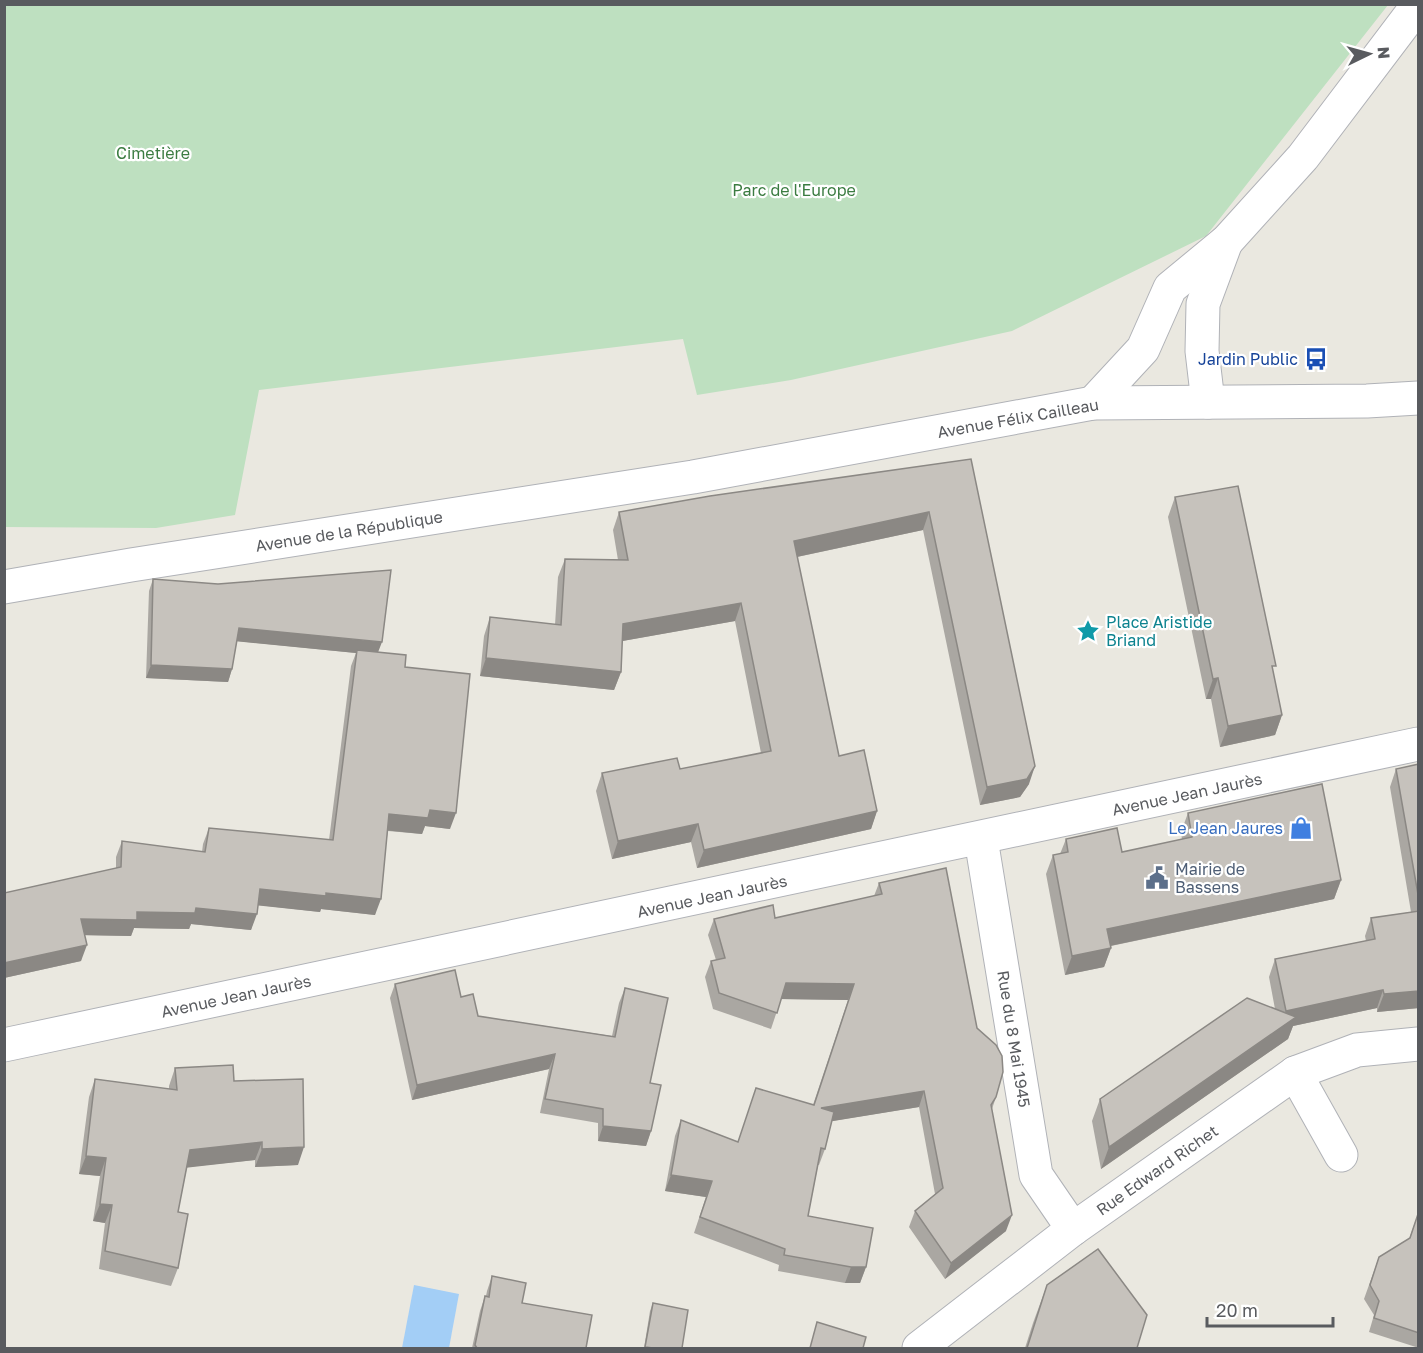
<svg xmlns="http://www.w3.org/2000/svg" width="1423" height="1353" font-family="'Golos Text',sans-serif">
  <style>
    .green { fill: #bee0c0 }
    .water { fill: #a3cef6 }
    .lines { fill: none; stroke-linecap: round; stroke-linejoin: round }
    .minor-casing { stroke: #b0b2b7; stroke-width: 35 }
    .minor { stroke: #fff; stroke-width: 33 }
    .wall { fill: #aaa7a2 }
    .shaded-wall { fill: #8b8884 }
    .building { fill: #c6c2bc; stroke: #8b8884; stroke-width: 1.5 }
    .labels { text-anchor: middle; stroke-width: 4.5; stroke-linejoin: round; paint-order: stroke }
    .park-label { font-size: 16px; fill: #3b7c41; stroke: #fff }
    .transit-label { font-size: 16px; fill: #164399; stroke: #fff; text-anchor: end }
    .street-label { font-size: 16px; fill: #595b5f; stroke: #fff }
    .culture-label { font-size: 16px; fill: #0d838f; stroke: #fff; text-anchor: start }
    .shop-label { font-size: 16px; fill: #366cbe; stroke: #fff; text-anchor: end }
    .service-label { font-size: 16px; fill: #4e5e75; stroke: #fff; text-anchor: start }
  </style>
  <rect width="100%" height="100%" fill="#eae8e0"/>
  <path class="green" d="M5,4H1388V5L1206,236L1012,331L791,380L697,395L683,339L259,390L235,515L156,528L5,527Z"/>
  <path class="water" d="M414,1285L459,1294L449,1348H402Z"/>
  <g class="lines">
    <g class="minor-casing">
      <g id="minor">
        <path d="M1208,402L1202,351L1203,304L1226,242"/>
        <path d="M1093,403L1143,349L1170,288L1227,241L1303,157L1418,5"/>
        <path d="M4,587L131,565L693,477L1093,403L1367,401L1418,398"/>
        <path d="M981,839L1036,1175L1073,1229"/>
        <path d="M4,1045L1418,744"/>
        <path d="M1295,1073L1341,1155"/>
        <path d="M919,1348L1073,1229L1295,1073L1357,1050L1418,1044"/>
      </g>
    </g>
    <use href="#minor" class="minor"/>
  </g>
  <g class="wall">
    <path d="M971,459L1029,784L1020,797L980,805L923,530L797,557L839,756L877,811L871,829L697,868L691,842L612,859L596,791L602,773L680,769L761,753L735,621L622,641L621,672L614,690L480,676L484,636L490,617L555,625L558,577L565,559L618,560L613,530L619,512Z"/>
    <path d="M1175,497L1282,715L1275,735L1220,747L1211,699H1206L1168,517Z"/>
    <path d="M153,579L378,653L405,667L450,829L425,826L422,834L388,831L375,915L321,909L320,912L258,905L251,930L191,924L189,929L134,928L131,936L85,935L81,961L4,978L116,868V857L122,841L202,852L203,844L209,828L329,840L351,666L356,653L237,641L232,669L228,682L146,678L149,591Z"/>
    <path d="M1419,764V1008L1377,1012V1008L1293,1026L1288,1039L1101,1169L1092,1121L1100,1099L1275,1009L1269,977L1275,959L1366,941L1365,936L1371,918L1411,912L1390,787L1396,769Z"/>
    <path d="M1188,813L1341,880L1334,899L1111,946V948L1104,967L1065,975L1046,874L1053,855L1060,854L1066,839L1122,852L1182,840L1181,832Z"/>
    <path d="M879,883L977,1028L996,1097L992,1109L1006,1231L945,1279L909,1227L915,1211L935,1194L919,1107L832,1121L825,1149L819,1165H818L808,1216L866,1267L860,1283H845L778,1271L779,1265L694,1233L706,1197L665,1191L675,1136L681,1120L738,1142L756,1088L813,1105L848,1000L781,999L771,1029L713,1009L705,977L711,961L716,960L708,935L714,919L775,918L874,896Z"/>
    <path d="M395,984L461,997L478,1016L612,1036L619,1003L625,988L650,1083L651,1131L646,1146L598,1141V1123L540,1113L549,1069L412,1100L390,998Z"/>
    <path d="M175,1068L234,1081L298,1165L255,1167V1160L187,1167L178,1212V1268L171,1286L99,1269L105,1223L93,1221L100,1176L79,1174L89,1097L95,1079L169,1089V1086Z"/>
    <path d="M1419,1211V1348L1369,1332L1374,1315L1364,1299L1379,1257L1409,1239Z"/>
    <path d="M492,1276L522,1303L586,1348H472L480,1311L485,1296H486L487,1291Z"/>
    <path d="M1047,1285L1137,1348H1025L1033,1323Z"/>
    <path d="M653,1303L682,1348H644L650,1311Z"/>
  </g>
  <g class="shaded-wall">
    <path d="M929,512L923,530L787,559L794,541Z"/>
    <path d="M741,603L735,621L617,642L623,624Z"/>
    <path d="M239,628L382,642L377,655L357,650L356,653L234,641Z"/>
    <path d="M486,658L621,672L614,690L480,676Z"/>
    <path d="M151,665L232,669L228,682L146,678Z"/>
    <path d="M1218,678L1211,699H1206L1213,679Z"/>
    <path d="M1282,715L1275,735L1220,747L1228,726Z"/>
    <path d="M1035,766L1029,784L1020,797L980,805L987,787Z"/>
    <path d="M430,810L456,813L450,829L425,826L422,834L383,830L389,814Z"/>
    <path d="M877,811L871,829L697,868L704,850Z"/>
    <path d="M698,824L691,842L612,859L618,841Z"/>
    <path d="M1341,880L1334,899L1100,948L1107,929Z"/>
    <path d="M260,889L326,893L381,899L375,915L321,909L320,912L254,905Z"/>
    <path d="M196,908L257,914L251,930L191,924L189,929L134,928L131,936L75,935L81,919L137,912Z"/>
    <path d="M87,945L81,961L4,978V963Z"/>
    <path d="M1111,948L1104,967L1065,975L1072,956Z"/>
    <path d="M786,983L854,984L848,1000L780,999Z"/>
    <path d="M1383,990L1377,1008L1293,1026L1288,1039L1101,1169L1109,1147L1279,1029L1286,1011Z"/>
    <path d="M1419,991V1008L1377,1012L1384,994Z"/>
    <path d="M555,1054L549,1069L412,1100L417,1085Z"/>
    <path d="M924,1091L919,1107L815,1124L821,1108Z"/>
    <path d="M603,1126L651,1131L646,1146L598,1141Z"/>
    <path d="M262,1142L255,1160L184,1168L190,1150Z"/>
    <path d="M304,1147L298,1165L255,1167L262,1149Z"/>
    <path d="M86,1156L106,1158L100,1176L79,1174Z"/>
    <path d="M671,1175L712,1181L706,1197L665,1191Z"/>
    <path d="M100,1204L112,1205L105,1223L93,1221Z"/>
    <path d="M1012,1215L1006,1231L945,1279L951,1263Z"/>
    <path d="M851,1267H866L860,1283H845Z"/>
  </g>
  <g class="building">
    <path d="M971,459L1035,766L1027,779L987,787L929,512L794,541L839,756L864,750L877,811L704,850L698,824L618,841L602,773L677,758L680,769L771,751L741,603L623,624L621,672L486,658L490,617L561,625L565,559L628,560L619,512L710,496Z"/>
    <path d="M1238,486L1276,666H1272L1282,715L1228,726L1218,678L1213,679L1175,497Z"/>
    <path d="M391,570L382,642L239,628L232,669L151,665L153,579L218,584Z"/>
    <path d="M357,650L406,655L405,667L470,674L456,813L430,810L428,818L389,814L381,899L326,893V896L260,889L257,914L196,908L195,913L137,912V920L81,919L87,945L4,963V893L121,867L122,841L205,852L209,828L333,840Z"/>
    <path d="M1419,764V900L1396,769Z"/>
    <path d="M1322,784L1341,880L1107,929L1111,948L1072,956L1053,855L1068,852L1066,839L1117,828L1122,852L1192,837L1188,813Z"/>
    <path d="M946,868L977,1028L996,1045L1002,1056L1003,1072L996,1097L991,1105L1012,1215L951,1263L915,1211L943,1188L924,1091L821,1108L834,1112L825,1149L821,1148L808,1216L873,1228L866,1267H851L784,1255L785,1249L700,1217L712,1181L671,1175L681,1120L738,1142L756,1088L814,1105L854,984L786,983L777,1013L719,993L711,961L725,958L714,919L773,905L775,918L882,894L879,883Z"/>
    <path d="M1419,911V991L1384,994L1383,990L1286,1011L1275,959L1375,939L1371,918Z"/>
    <path d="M455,970L461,997L473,994L478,1016L615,1037L625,988L668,998L650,1083L661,1085L651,1131L603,1126V1109L545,1099L555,1054L417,1085L395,984Z"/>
    <path d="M1247,998L1296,1017L1109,1147L1100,1099Z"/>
    <path d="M233,1065L234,1081L303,1079L304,1147L262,1149V1142L190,1150L178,1212L188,1214L178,1268L105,1251L112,1205L100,1204L106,1158L86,1156L95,1079L177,1090L175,1068Z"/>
    <path d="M1419,1211V1333L1374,1318L1379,1301L1370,1285L1379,1257L1410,1238Z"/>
    <path d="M1098,1249L1147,1315L1137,1348H1027L1047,1285Z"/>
    <path d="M492,1276L526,1283L522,1303L592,1315L586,1348H477L475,1345L485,1296L489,1297Z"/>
    <path d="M653,1303L688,1310L682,1348H653L645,1347Z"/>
    <path d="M817,1322L866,1337L863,1348H810Z"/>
  </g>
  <defs>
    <g id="bus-bare" transform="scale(1.8)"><path d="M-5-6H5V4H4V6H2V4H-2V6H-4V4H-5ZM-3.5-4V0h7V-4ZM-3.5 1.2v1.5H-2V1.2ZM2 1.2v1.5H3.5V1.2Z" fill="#1a4fb4" stroke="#fff" stroke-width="2.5" paint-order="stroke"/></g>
    <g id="sight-bare" transform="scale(1.8)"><path d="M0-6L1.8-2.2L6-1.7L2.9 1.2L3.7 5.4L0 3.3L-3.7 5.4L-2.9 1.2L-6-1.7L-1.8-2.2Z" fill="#0f9aa8" stroke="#fff" stroke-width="2.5" paint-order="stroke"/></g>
    <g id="shop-bare" transform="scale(1.8)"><path d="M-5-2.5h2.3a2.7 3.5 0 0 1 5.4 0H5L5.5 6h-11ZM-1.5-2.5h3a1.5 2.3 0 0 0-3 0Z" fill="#3f7fe0" stroke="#fff" stroke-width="2.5" paint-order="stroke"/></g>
    <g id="civic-bare" transform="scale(1.8)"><path d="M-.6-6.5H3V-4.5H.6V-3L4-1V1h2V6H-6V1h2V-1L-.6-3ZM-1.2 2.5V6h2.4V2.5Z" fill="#5c6f8a" stroke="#fff" stroke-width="2.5" paint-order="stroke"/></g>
  </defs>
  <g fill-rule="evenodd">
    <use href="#bus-bare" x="1316" y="359"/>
    <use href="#sight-bare" x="1088" y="631"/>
    <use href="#shop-bare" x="1301" y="828"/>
    <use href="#civic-bare" x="1157" y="878"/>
  </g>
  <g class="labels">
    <g class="park-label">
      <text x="153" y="159">Cimetière</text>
      <text x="794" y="196">Parc de l'Europe</text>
    </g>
    <g class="transit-label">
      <text x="1298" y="365">Jardin Public</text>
    </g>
    <g class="street-label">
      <text transform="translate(1018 418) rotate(-10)" y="6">Avenue Félix Cailleau</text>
      <text transform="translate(349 531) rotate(-9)" y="6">Avenue de la République</text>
      <text transform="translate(1187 794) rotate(-12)" y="6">Avenue Jean Jaurès</text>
      <text transform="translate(712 896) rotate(-12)" y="6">Avenue Jean Jaurès</text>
      <text transform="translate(236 996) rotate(-12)" y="6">Avenue Jean Jaurès</text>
      <text transform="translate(1014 1039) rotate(81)" y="6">Rue du 8 Mai 1945</text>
      <text transform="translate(1157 1170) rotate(-35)" y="6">Rue Edward Richet</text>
    </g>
    <g class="culture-label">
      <text x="1106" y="628">Place Aristide<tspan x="1106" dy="18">Briand</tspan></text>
    </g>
    <g class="shop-label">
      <text x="1283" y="834">Le Jean Jaures</text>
    </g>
    <g class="service-label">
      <text x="1175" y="875">Mairie de<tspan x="1175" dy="18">Bassens</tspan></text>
    </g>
  </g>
  <rect width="1423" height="1353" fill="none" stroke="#595b5f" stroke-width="12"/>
  <g transform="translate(1369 54) rotate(85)" stroke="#ffffff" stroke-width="4.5" paint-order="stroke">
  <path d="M0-4.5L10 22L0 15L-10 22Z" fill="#595b5f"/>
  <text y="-9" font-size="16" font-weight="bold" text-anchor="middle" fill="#595b5f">N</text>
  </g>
  <path d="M1207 1317v9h126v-9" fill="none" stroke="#595b5f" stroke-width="3"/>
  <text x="1216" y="1317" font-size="18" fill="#595b5f" stroke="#ffffff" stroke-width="4.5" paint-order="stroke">20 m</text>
</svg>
